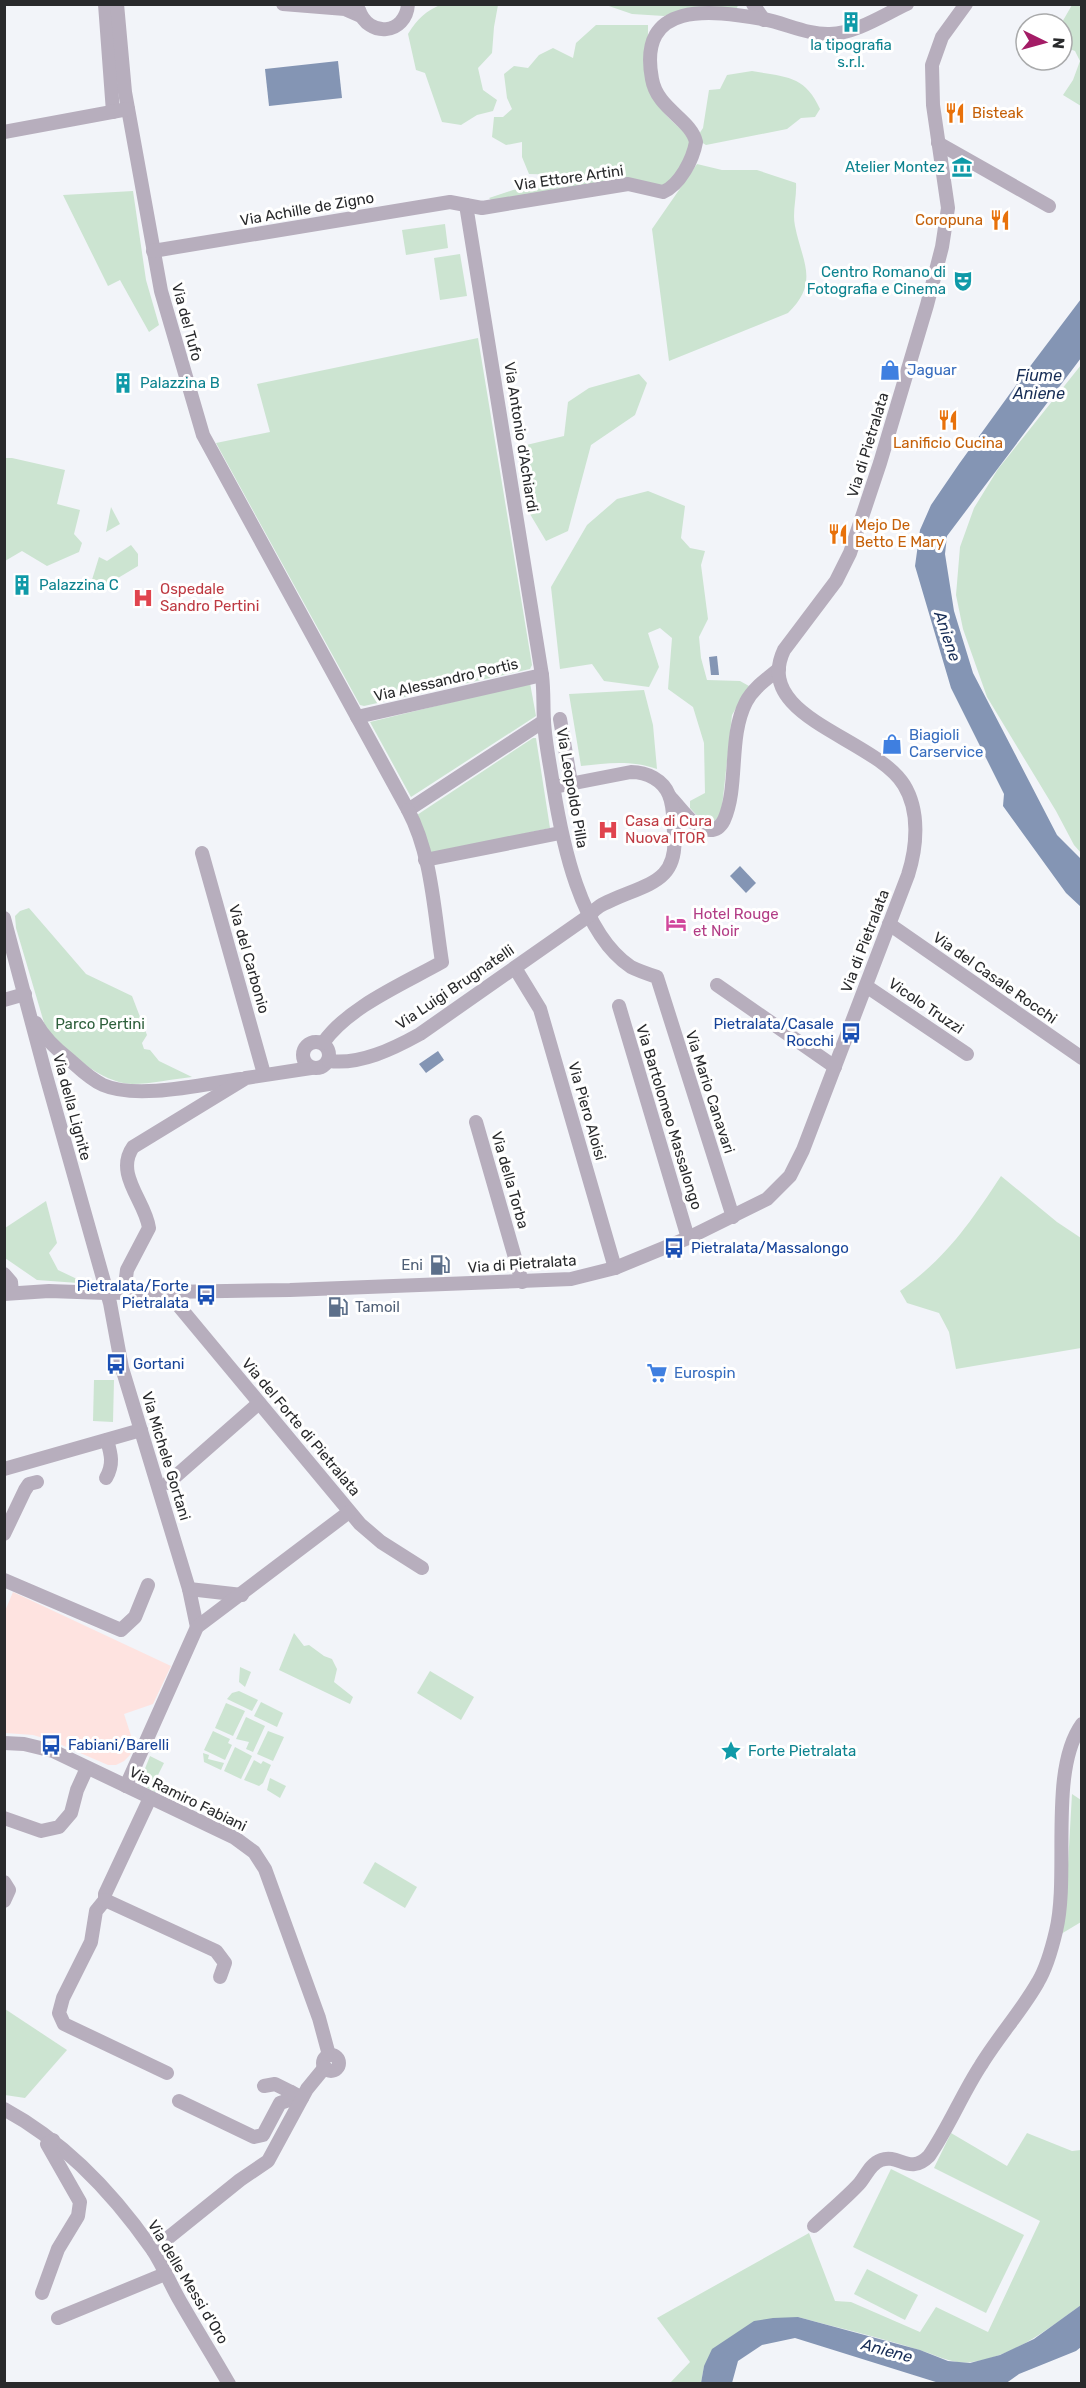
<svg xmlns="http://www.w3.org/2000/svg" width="1086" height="2388" font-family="Rubik,sans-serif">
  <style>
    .education { fill: #fee3e0 }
    .green { fill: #cce4d1 }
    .water { fill: #8495b4 }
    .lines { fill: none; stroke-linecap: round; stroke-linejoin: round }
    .minor { stroke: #b7aebd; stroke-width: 14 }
    .labels { text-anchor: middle; stroke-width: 6; stroke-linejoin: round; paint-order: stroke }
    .culture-label { font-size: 15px; fill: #0d838f; stroke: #fff; text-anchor: start }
    .food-label { font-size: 15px; fill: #c56008; stroke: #fff; text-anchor: start }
    .street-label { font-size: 15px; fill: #292a2c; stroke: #fff }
    .shop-label { font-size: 15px; fill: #366cbe; stroke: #fff; text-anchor: start }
    .health-label { font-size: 15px; fill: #be3a42; stroke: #fff; text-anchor: start }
    .hotel-label { font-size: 15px; fill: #b23c85; stroke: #fff; text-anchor: start }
    .park-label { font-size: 15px; fill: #2d5f3b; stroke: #fff }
    .transit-label { font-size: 15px; fill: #164399; stroke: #fff; text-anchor: start }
    .service-label { font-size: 15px; fill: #4e5e75; stroke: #fff; text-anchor: end }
    .water-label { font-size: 16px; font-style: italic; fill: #172d56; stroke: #fff }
  </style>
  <rect width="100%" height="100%" fill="#f2f4f9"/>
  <path class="education" d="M13,1592L171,1666L153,1704L124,1714L134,1745L130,1755L124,1761L116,1765H108L50,1740L33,1735L5,1733V1611Z"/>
  <g class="green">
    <path d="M442,4L498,5L494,27L492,53L478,68L483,90L497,100L493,111L477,115L461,125L442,122L425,73L416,70L408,34C417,19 426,11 442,4Z"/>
    <path d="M606,5H738L736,11L685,9L664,16L632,14Z"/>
    <path d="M1072,5H1081V106L1063,95L1073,80L1080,61L1075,51L1062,46L1061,24Z"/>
    <path d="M596,25H648C648,54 646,85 662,110C672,124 686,130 693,145L673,180L661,188L623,181L494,203L489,198L513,190L561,181L563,175L529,174L522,157V142L506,145L492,137L494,117H503L512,109L507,98L504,74L514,66L528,68L539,55L553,48L573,58L576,43Z"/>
    <path d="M752,71C785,77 805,75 820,109L815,117L801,118L787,129L706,145L701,142L699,134L703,128L709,90L720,89L727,75Z"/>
    <path d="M697,164L722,170H757L796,183C797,197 792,212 795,226C802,262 820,282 788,313L669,361L652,229Z"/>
    <path d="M133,191L146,280L159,325L149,332L120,280L108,286L63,195Z"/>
    <path d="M445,224L448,248L406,255L402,230Z"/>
    <path d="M460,254L467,296L440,300L434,258Z"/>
    <path d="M478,338L532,665L530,669L364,706L360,705L216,443L270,432L257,384Z"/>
    <path d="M1081,365V853L1074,845L1056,811L987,697L963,629L956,595L960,547L974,508L998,469Z"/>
    <path d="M639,374L647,383L635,415L591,445L568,531L546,541L530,514L518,447L564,436L568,402L589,388Z"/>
    <path d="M5,458H12L65,470L57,504L80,510L74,534L82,543L79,552L47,566L22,551L5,561Z"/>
    <path d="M648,491L685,506L681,538L690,548L705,551L701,565L708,619L699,637L701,658L707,680L740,681L749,686L732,715L722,807L718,818L710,824L701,820L690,808V801L705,793L704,743L693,707L668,689L672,638L660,628L648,633L659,667L649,687L604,681L592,664L560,669L551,587L587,525L617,499Z"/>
    <path d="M111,507L120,524L106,532Z"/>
    <path d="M131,545L138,554V566L103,587L95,588L91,583L99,557L107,561Z"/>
    <path d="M530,683L536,716L411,797L370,722Z"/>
    <path d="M644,690L653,725L657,769C631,760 608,763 581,766L569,694Z"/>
    <path d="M533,738H536L550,828L431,854L417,815Z"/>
    <path d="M29,908L86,974L132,996L147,1035L142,1043L144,1049L150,1050L159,1061L192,1077C172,1079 152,1084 132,1084C103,1084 61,1049 45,1026L16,928L15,916L20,911Z"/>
    <path d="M1001,1176L1057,1222L1081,1238V1348L956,1369L949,1332L939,1313L907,1303L900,1291C947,1257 970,1223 1001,1176Z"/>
    <path d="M46,1201L57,1243L49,1253L58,1270L77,1279L78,1283L37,1280L5,1258V1228Z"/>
    <path d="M94,1380H114L113,1422L93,1421Z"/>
    <path d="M294,1633L304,1646L309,1645L324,1656L332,1659L337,1669L334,1682L353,1697L350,1704L279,1670Z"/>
    <path d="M240,1667L251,1672L245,1687L239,1682Z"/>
    <path d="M430,1671L474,1697L461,1720L417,1693Z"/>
    <path d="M239,1691L258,1700L252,1711L227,1699L232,1693Z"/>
    <path d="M261,1702L283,1713L277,1727L254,1716Z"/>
    <path d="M226,1703L245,1711L233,1736L215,1728Z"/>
    <path d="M246,1717L265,1726L253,1752L246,1749L249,1742L236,1739Z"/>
    <path d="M213,1731L230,1739L228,1743L232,1745L225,1760L204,1750Z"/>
    <path d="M268,1731L284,1737L273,1761L257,1754Z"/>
    <path d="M235,1747L252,1756L241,1779L224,1771Z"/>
    <path d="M203,1753L209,1755L208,1759L224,1763L221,1770L204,1762Z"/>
    <path d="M150,1756L164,1763L156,1779L160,1782L155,1792L147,1788L142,1776Z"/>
    <path d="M254,1760L261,1764L263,1761L271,1765L263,1783L259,1786L244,1780Z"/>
    <path d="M270,1778L286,1786L280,1798L267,1790Z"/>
    <path d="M1072,1794L1081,1800V1922L1061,1934L1067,1882Z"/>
    <path d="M375,1862L417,1887L405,1908L363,1883Z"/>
    <path d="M5,2009L67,2050L25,2098L5,2095Z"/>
    <path d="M951,2133L1007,2166L1027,2133L1072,2151L1081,2150V2305C1048,2329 1015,2356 972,2362C953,2365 937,2355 919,2350C879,2337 838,2328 798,2317L704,2366L701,2383H670L690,2362L657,2318L809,2233L835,2301L851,2302L920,2332L936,2307L988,2332L1040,2221L934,2168Z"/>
    <path d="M891,2169L1024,2235L986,2313L853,2247Z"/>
    <path d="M867,2269L918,2295L905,2320L854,2294Z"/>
  </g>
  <g class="water">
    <path d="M338,61L342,98L269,106L265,69Z"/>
    <path d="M1081,299V358L947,536L945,554L954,611L973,673L1057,835L1081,859V907L1066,893L1003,806L1004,794L951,688L915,566L920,530L931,505L959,464L1019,381Z"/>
    <path d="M717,656L719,675H711L709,657Z"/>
    <path d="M740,866L756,883L746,893L730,876Z"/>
    <path d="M438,1051L444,1060L426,1073L419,1064Z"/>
    <path d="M1081,2305V2347L1076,2351L1019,2374L1005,2384L939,2383L795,2338L762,2345L738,2361L732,2383H701L704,2366L712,2349L754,2321L773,2318L798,2317L920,2350L948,2361L970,2363L1000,2355L1034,2339Z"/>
  </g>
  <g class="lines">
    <g class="minor">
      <path d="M105,4L113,112"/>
      <path d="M117,4L125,92L161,291L203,435L408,810L544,721"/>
      <path d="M283,4L345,9L361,16"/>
      <path d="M753,4L764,20"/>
      <path d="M359,10C368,38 406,35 408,4"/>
      <path d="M4,132L128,109"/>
      <path d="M938,143L1049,206"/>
      <path d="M466,205L542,675C544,691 543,706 544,721C545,742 550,764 553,785C562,841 580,933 631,967C639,971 648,974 657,977L733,1217"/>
      <path d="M153,251L450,202L482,208L628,184L663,192C680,185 693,159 696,142C691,119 657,109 652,79C637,0 711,10 763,19C785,23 808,35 830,34C857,33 883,15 907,4"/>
      <path d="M357,717L542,675"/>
      <path d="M560,719L571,783"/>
      <path d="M671,798C681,808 695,830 710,830C716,830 721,826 724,820C739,786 728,737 746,702C753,688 767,679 779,669"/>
      <path d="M202,853L264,1074"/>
      <path d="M425,860L560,833"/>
      <path d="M4,918L45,1072L110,1303L122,1368L189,1589L197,1627"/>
      <path d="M889,924L1082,1058"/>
      <path d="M515,968L540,1009L615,1268"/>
      <path d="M717,985L835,1067"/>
      <path d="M866,986L967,1054"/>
      <path d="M4,1000L25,994"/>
      <path d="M619,1006L688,1238"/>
      <path d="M36,1023C44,1038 56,1049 70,1060C80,1069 90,1079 103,1085C137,1100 204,1084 241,1079"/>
      <circle cx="316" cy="1055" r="13"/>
      <path d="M323,1043C348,1007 403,984 442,962C434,912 432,855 408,810"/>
      <path d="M329,1061C360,1065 393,1049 420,1034L590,915C596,907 603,904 612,900C650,883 679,881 674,832C673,820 674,806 669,795C663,780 647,772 631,772L554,787"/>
      <path d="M476,1122L522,1282"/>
      <path d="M4,1274L11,1282L12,1293"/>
      <path d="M124,1293L127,1270L149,1228C146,1202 114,1174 133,1147L246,1078L311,1068"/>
      <path d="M168,1293L360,1524L381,1542L422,1568"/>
      <path d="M4,1294L49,1291L106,1293L290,1290L571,1279L615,1268L688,1238L767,1199L790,1176L803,1150L908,875C917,847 920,811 904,785C874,737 752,718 784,650L836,581L850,553L880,463L927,305L942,247L948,208L933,105L932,65L942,37L966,4"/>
      <path d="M4,1469L141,1430"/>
      <path d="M106,1478C114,1464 111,1454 107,1440"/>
      <path d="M168,1483L259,1403"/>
      <path d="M4,1534L25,1490L29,1484L37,1482"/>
      <path d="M4,1580L121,1630L135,1617L148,1585"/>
      <path d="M189,1589L242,1595"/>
      <path d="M4,1743L24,1744L53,1751L235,1838L254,1852L265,1869L319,2018L329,2055"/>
      <path d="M126,1786L197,1627L349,1512"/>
      <path d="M150,1798L105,1894V1900L96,1911L91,1942L63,1998L59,2013L64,2024L167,2073"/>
      <path d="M4,1818L41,1831L59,1827L71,1813L77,1790L87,1768"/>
      <path d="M4,1882L9,1890L4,1901"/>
      <path d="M105,1900L216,1951L225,1963L220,1977"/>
      <circle cx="331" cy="2063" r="8"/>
      <path d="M264,2086L275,2084L291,2092"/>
      <path d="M179,2101L254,2137L263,2135L280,2103L286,2101L291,2092L302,2098"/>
      <path d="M4,2109C65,2142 113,2193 152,2249C163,2265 170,2284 180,2301C196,2329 213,2356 229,2384"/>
      <path d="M814,2226C829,2212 845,2199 859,2184C866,2176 870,2164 881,2160C899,2153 909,2176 929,2156C949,2127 962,2094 981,2065C998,2037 1023,2009 1038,1982C1047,1967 1052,1948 1056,1931C1070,1874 1048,1771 1082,1724"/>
      <path d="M153,2250L240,2180L268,2161L307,2089L325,2067"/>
      <path d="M42,2293L58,2249L78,2216L80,2202L47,2144L53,2140"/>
      <path d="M58,2318L165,2274"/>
    </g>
  </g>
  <defs>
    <g id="building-bare" transform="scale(1.62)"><path d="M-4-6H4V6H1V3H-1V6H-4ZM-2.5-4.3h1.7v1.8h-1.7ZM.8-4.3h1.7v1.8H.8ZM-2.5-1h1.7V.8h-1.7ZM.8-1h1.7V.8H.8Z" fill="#0f9aa8" stroke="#fff" stroke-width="2.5" paint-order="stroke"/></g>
    <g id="restaurant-bare" transform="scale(1.62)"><path d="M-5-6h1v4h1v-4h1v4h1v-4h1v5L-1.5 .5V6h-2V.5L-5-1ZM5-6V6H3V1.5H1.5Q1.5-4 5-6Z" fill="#e8710a" stroke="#fff" stroke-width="2.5" paint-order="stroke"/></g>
    <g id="museum-bare" transform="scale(1.62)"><path d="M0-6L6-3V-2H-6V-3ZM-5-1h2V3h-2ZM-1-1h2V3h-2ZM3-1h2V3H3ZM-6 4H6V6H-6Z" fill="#0f9aa8" stroke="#fff" stroke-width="2.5" paint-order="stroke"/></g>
    <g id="theatre-bare" transform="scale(1.62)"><path d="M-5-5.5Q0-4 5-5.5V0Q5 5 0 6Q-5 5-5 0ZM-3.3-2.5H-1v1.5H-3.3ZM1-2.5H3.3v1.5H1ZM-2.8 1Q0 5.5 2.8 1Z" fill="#0f9aa8" stroke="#fff" stroke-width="2.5" paint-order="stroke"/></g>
    <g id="shop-bare" transform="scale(1.62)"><path d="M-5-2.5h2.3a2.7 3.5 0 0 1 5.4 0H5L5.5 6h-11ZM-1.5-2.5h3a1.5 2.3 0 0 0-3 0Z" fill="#3f7fe0" stroke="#fff" stroke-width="2.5" paint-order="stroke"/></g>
    <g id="hospital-bare" transform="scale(1.62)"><path d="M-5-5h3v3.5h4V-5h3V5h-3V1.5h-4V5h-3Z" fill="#e0444e" stroke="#fff" stroke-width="2.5" paint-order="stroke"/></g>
    <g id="hotel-bare" transform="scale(1.62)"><path d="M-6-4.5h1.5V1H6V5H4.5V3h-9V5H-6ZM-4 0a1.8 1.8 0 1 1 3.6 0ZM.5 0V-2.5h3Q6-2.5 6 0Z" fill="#d1479c" stroke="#fff" stroke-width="2.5" paint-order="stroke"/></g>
    <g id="bus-bare" transform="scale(1.62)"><path d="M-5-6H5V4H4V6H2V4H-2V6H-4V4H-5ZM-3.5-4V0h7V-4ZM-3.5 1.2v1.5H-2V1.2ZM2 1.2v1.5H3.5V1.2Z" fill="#1a4fb4" stroke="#fff" stroke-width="2.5" paint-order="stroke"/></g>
    <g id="fuel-bare" transform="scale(1.62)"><path d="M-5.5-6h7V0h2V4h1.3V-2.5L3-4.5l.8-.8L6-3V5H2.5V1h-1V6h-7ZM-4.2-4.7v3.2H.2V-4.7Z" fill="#5c6f8a" stroke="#fff" stroke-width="2.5" paint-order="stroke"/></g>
    <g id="supermarket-bare" transform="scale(1.62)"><path d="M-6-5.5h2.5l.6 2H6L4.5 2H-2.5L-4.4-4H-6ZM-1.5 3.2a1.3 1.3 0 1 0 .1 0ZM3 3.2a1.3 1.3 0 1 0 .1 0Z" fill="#3f7fe0" stroke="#fff" stroke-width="2.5" paint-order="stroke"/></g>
    <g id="sight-bare" transform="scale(1.62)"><path d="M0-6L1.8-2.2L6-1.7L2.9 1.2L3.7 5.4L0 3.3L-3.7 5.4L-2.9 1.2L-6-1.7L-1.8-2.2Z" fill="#0f9aa8" stroke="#fff" stroke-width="2.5" paint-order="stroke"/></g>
  </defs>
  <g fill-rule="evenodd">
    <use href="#building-bare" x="851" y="22"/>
    <use href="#restaurant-bare" x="955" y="113"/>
    <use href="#museum-bare" x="962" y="167"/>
    <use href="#restaurant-bare" x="1000" y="220"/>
    <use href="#theatre-bare" x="963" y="281"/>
    <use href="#shop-bare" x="890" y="370"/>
    <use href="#building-bare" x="123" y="383"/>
    <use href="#restaurant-bare" x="948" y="420"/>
    <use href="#restaurant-bare" x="838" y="534"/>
    <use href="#building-bare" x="22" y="585"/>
    <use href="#hospital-bare" x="143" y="598"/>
    <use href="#shop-bare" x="892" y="744"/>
    <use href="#hospital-bare" x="608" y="830"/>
    <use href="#hotel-bare" x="676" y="923"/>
    <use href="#bus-bare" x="851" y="1033"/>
    <use href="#bus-bare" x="674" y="1248"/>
    <use href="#fuel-bare" x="440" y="1265"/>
    <use href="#bus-bare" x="206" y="1295"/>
    <use href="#fuel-bare" x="338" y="1307"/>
    <use href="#bus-bare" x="116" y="1364"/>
    <use href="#supermarket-bare" x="657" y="1373"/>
    <use href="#bus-bare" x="51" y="1745"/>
    <use href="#sight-bare" x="731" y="1751"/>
  </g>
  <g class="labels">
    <g class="culture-label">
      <text x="851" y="50" text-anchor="middle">la tipografia<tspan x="851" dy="17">s.r.l.</tspan></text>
      <text x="945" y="172" text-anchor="end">Atelier Montez</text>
      <text x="946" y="277" text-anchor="end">Centro Romano di<tspan x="946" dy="17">Fotografia e Cinema</tspan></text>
      <text x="140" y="388">Palazzina B</text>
      <text x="39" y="590">Palazzina C</text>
      <text x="748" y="1756">Forte Pietralata</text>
    </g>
    <g class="food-label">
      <text x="972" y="118">Bisteak</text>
      <text x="983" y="225" text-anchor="end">Coropuna</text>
      <text x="948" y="448" text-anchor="middle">Lanificio Cucina</text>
      <text x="855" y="530">Mejo De<tspan x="855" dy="17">Betto E Mary</tspan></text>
    </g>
    <g class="street-label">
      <text transform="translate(569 178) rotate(-8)" y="5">Via Ettore Artini</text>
      <text transform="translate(307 209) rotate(-10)" y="5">Via Achille de Zigno</text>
      <text transform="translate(187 322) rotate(75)" y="5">Via del Tufo</text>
      <text transform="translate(521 437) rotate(81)" y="5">Via Antonio d'Achiardi</text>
      <text transform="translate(868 445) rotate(-73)" y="5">Via di Pietralata</text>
      <text transform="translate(446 680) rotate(-13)" y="5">Via Alessandro Portis</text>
      <text transform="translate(572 788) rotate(80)" y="5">Via Leopoldo Pilla</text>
      <text transform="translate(865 941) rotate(-69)" y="5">Via di Pietralata</text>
      <text transform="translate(249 959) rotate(74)" y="5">Via del Carbonio</text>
      <text transform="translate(995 978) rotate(35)" y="5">Via del Casale Rocchi</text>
      <text transform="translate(455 987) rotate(-34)" y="5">Via Luigi Brugnatelli</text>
      <text transform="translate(926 1006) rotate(34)" y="5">Vicolo Truzzi</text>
      <text transform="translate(710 1092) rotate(72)" y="5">Via Mario Canavari</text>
      <text transform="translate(72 1107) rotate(75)" y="5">Via della Lignite</text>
      <text transform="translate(587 1111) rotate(74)" y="5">Via Piero Aloisi</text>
      <text transform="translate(669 1117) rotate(73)" y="5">Via Bartolomeo Massalongo</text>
      <text transform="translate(510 1180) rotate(74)" y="5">Via della Torba</text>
      <text transform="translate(522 1264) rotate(-4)" y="5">Via di Pietralata</text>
      <text transform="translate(301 1427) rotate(50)" y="5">Via del Forte di Pietralata</text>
      <text transform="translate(166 1456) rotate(73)" y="5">Via Michele Gortani</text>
      <text transform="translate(188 1799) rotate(26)" y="5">Via Ramiro Fabiani</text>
      <text transform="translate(188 2282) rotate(59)" y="5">Via delle Messi d'Oro</text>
    </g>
    <g class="shop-label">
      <text x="907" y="375">Jaguar</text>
      <text x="909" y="740">Biagioli<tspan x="909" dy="17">Carservice</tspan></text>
      <text x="674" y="1378">Eurospin</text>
    </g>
    <g class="health-label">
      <text x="160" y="594">Ospedale<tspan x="160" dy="17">Sandro Pertini</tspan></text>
      <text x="625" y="826">Casa di Cura<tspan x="625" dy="17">Nuova ITOR</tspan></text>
    </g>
    <g class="hotel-label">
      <text x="693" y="919">Hotel Rouge<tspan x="693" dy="17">et Noir</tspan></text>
    </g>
    <g class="park-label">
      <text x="100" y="1029">Parco Pertini</text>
    </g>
    <g class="transit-label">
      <text x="834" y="1029" text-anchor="end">Pietralata/Casale<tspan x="834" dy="17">Rocchi</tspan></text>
      <text x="691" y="1253">Pietralata/Massalongo</text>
      <text x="189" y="1291" text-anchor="end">Pietralata/Forte<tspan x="189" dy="17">Pietralata</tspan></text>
      <text x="133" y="1369">Gortani</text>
      <text x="68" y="1750">Fabiani/Barelli</text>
    </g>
    <g class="service-label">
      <text x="423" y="1270">Eni</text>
      <text x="355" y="1312" text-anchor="start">Tamoil</text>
    </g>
    <g class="water-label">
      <text x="1039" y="381">Fiume<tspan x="1039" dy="18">Aniene</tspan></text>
      <text transform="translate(948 636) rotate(71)" y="6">Aniene</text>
      <text transform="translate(887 2350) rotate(15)" y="6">Aniene</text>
    </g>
  </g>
  <rect width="1086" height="2388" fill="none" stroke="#292a2c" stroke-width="12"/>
  <g transform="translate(1044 42) rotate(95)"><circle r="28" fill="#ffffff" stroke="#a9aaab" stroke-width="1.5"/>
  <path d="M0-4.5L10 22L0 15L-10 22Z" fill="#a41c66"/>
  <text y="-9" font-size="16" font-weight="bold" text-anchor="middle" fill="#292a2c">N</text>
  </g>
</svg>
